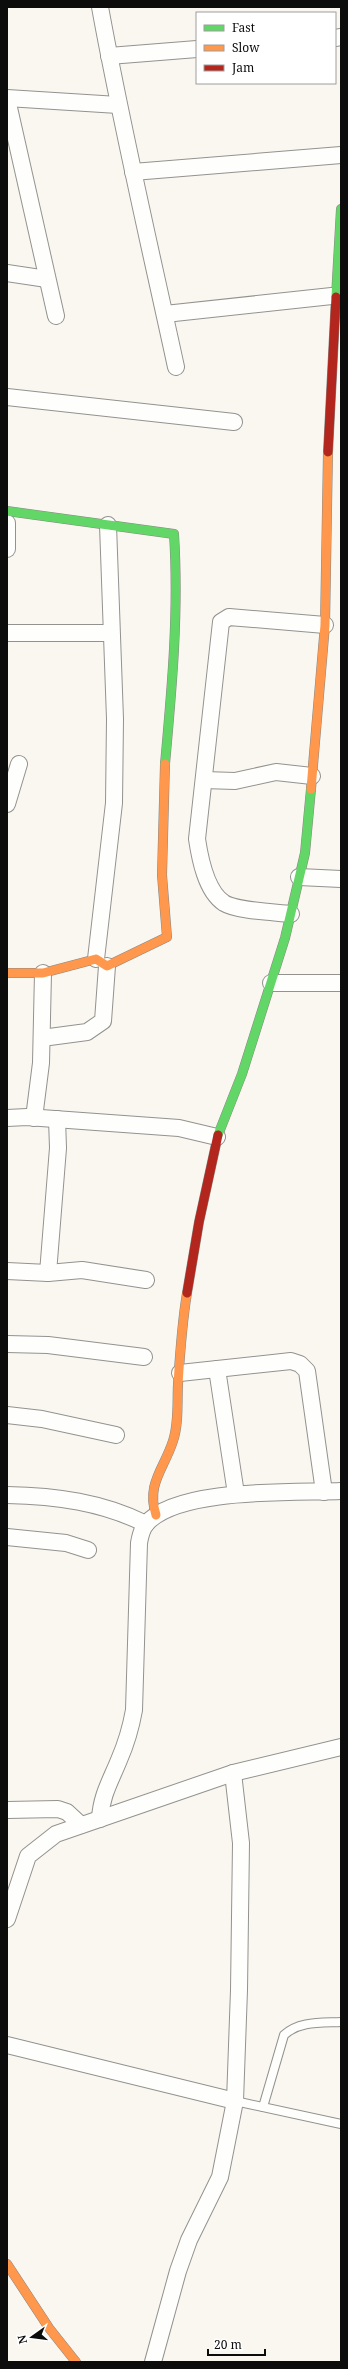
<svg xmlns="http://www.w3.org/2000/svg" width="348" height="2369" font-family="'Noto Serif',serif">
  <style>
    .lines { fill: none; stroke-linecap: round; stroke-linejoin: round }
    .lane-casing { stroke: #93928f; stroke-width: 10 }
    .street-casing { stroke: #93928f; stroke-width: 18 }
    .fast-casing { stroke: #8a8885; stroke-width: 10 }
    .slow-casing { stroke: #8a8885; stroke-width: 10 }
    .jam-casing { stroke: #8a8885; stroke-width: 10 }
    .lane { stroke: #fefefd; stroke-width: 8 }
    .street { stroke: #fefefd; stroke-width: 16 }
    .fast { stroke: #63d668; stroke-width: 9 }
    .slow { stroke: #ff974d; stroke-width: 9 }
    .jam { stroke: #b3261e; stroke-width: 9 }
  </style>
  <rect width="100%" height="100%" fill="#faf7f0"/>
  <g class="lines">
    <g class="lane-casing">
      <g id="lane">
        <path d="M235,2101L341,2124"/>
        <path d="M263,2107L284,2035C299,2021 321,2023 341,2022"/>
      </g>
    </g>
    <g class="street-casing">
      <g id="street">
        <path d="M100,7C122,128 150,247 176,367"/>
        <path d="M335,38L341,37"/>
        <path d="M109,56L197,49"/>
        <path d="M7,98L118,105"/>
        <path d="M7,99L56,316"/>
        <path d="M133,172L341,155"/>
        <path d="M7,273L47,279"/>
        <path d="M165,314L341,295"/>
        <path d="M7,397L234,422"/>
        <path d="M7,523V549"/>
        <path d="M7,633H111"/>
        <path d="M204,780L235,781L276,772L312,776"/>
        <path d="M7,804L19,764"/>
        <path d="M299,877L341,879"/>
        <path d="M291,914C274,912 237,911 224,903C206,891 200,859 197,839L221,622L229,617L325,625"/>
        <path d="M96,959L114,803L115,719L108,525"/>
        <path d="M271,983H341"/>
        <path d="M42,1038L87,1032L103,1021L107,966"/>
        <path d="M7,1118L27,1117L179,1128L217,1137"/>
        <path d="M34,1118L41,1063L43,973"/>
        <path d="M7,1271L48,1273L82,1270L146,1280"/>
        <path d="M48,1273L58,1148L57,1119"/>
        <path d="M7,1344L48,1345L144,1357"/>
        <path d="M217,1369L236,1494"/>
        <path d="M180,1373L291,1361L300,1364L307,1371L324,1492"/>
        <path d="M7,1415L42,1419L116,1435"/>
        <path d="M7,1495C56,1496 102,1502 146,1524"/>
        <path d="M7,1537L66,1543L88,1550"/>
        <path d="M7,1810L58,1809L67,1812L81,1825"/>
        <path d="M100,1819C101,1796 111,1780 119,1760C126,1744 131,1727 134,1710L139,1543C140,1537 142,1529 146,1524C177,1487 295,1493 341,1491"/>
        <path d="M7,1919L28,1856L56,1834L233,1773L341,1747"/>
        <path d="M7,2045L235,2101"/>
        <path d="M153,2362L178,2271L189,2240L220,2177L235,2101L239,1990L241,1843L233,1773"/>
      </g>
    </g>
    <g class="fast-casing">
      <g id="fast">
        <path d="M336,297L341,209"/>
        <path d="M7,511L174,534C179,611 172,687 165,764"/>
        <path d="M218,1135L242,1074L285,938L305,853L311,789"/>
      </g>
    </g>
    <g class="slow-casing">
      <g id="slow">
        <path d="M311,789L325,625L328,452"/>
        <path d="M7,973H43L96,959L107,966L167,937L162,875L165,764"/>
        <path d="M156,1515C146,1484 164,1469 173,1441C179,1423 177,1402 178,1384C180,1353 182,1323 187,1293"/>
        <path d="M7,2264L49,2328L76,2362"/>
      </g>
    </g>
    <g class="jam-casing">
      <g id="jam">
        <path d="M328,452L336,297"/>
        <path d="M187,1293L199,1222L218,1135"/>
      </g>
    </g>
    <use href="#lane" class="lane"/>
    <use href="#street" class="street"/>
    <use href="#fast" class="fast"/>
    <use href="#slow" class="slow"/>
    <use href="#jam" class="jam"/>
  </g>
  <rect width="348" height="2369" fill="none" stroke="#0c0c0c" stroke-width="16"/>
  <rect x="196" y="12" width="140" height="72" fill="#ffffff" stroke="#9e9e9e"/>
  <rect x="204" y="25" width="20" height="6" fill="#63d668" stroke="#9e9e9e"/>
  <text x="232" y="32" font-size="12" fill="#0c0c0c">Fast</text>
  <rect x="204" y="45" width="20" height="6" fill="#ff974d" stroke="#9e9e9e"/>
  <text x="232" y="52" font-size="12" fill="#0c0c0c">Slow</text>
  <rect x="204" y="65" width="20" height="6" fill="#b3261e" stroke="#9e9e9e"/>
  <text x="232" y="72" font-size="12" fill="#0c0c0c">Jam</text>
  <g transform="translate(32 2337) rotate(256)" stroke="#ffffff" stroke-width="3" paint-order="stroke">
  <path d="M0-3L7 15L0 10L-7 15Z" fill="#0c0c0c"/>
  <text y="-6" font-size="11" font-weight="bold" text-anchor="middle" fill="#0c0c0c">N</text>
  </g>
  <path d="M208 2349v6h57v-6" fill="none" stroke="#0c0c0c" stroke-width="2"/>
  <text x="214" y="2349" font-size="12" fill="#0c0c0c" stroke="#ffffff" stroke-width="3" paint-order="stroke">20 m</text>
</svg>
